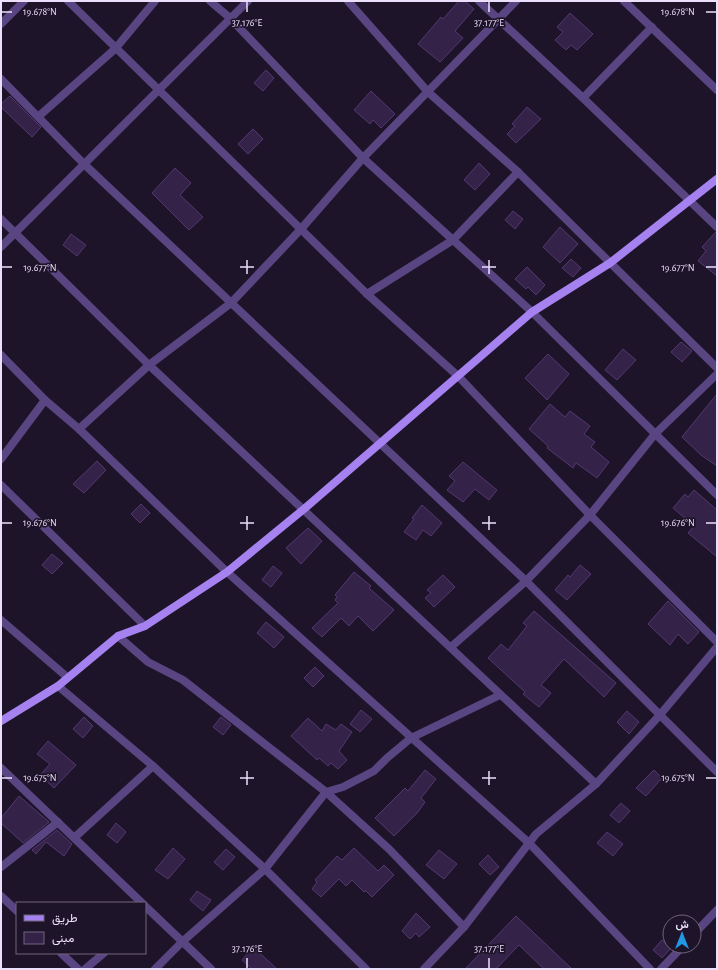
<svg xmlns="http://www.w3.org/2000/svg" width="718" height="970" font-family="'Alegreya Sans',Vazirmatn,sans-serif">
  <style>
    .building { fill: #352248; stroke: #543771 }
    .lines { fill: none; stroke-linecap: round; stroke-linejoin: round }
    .street { stroke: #594582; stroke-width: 8 }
    .secondary { stroke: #a682f0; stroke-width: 8 }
    .ticks { fill: none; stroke: #ebdffb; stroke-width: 1.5 }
    .ticks-label { font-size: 10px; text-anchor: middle; fill: #ebdffb; stroke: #1e1429; stroke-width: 3.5; stroke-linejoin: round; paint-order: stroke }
  </style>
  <rect width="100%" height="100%" fill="#1e1429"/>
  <g class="building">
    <path d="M459,1H465L474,9L455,31L463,38L440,62L418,44L441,17L443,19Z"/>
    <path d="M570,13L593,34L577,50L571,45L566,50L555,40L563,32L557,27Z"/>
    <path d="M266,70L274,78L263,91L254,83Z"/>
    <path d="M371,91L395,114L381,128L373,120L370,124L354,110Z"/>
    <path d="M10,96L41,127L32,137L1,107V104Z"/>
    <path d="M527,107L541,119L516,143L507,134L515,126L512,124Z"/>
    <path d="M253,129L263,139L248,154L238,144Z"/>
    <path d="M479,163L490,174L475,190L464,180Z"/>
    <path d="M175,168L191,183L180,195L203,217L189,230L152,193Z"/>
    <path d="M513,211L523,219L515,229L505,220Z"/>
    <path d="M560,227L578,244L560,263L543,247Z"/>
    <path d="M716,232H717V276L698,261L706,251L702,247Z"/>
    <path d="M71,234L86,245L77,256L63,245Z"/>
    <path d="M571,259L581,268L573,277L562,268Z"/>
    <path d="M527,267L545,285L536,295L528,287L526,289L515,279Z"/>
    <path d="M681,342L692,351L682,362L671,352Z"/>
    <path d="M623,349L636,360L617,380L605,370Z"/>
    <path d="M548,354L569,374L547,400L525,378Z"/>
    <path d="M717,394V466L701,455L682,437Z"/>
    <path d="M550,404L565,417L570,411L590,426L584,434L595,442L591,447L609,462L597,478L576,463L573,468L547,448L548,446L529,429Z"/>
    <path d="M97,461L106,470L84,493L73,484Z"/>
    <path d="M463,462L497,490L489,500L475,489L463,502L447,490L455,481L449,476Z"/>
    <path d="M694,490L717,510V557L688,533L694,526L673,508L685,494L688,497Z"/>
    <path d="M141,504L150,513L140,523L131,514Z"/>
    <path d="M422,505L442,523L431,536L423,530L416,540L404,532L414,519L412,518Z"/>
    <path d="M308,528L322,541L301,564L286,548Z"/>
    <path d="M52,554L63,563L52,574L42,565Z"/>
    <path d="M580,565L591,574L567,600L555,590L568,575L570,577Z"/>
    <path d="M273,566L282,573L271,587L262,580Z"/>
    <path d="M354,572L371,586L369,588L394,610L373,631L358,616L349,626L341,618L322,637L312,628L338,603L335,600L337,597L335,595Z"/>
    <path d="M443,575L455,587L434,607L425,598L431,593L427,590Z"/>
    <path d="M668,601L699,632L688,644L678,634L670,645L648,624Z"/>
    <path d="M534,611L616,683L604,697L564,659L541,685L551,693L539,707L523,694L525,692L488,658L501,644L508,650L527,626L523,623Z"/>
    <path d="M266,622L284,637L274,648L257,633Z"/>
    <path d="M315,667L324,676L313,687L304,678Z"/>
    <path d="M361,710L372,719L360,732L350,724Z"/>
    <path d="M627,711L639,722L629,734L617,722Z"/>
    <path d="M84,717L93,726L83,738L73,729Z"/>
    <path d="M221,717L231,725L223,735L213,727Z"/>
    <path d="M308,718L322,731L326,724L336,730L341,724L352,732L339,751L347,760L338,769L331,763L328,766L319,758L317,760L291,736Z"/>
    <path d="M48,741L76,765L54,788L40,775L50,764L37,754Z"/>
    <path d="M425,770L436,779L421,798L425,802L418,812L394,836L375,818L405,788L408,791Z"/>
    <path d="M654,770L662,778L646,796L636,788Z"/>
    <path d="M19,796L49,822L23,843L1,823V818Z"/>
    <path d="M621,803L630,811L619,823L610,815Z"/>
    <path d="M116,823L126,832L117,843L107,835Z"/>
    <path d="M57,830L72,844L64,856L46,842L36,854L32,850Z"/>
    <path d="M607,832L623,844L613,856L597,843Z"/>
    <path d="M173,848L185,859L168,879L155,870Z"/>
    <path d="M354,848L378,871L384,865L394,875L372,897L366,891L364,892L352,880L346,886L339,879L321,897L312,889L317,882L315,880L337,856L342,860Z"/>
    <path d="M226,849L235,857L223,870L214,862Z"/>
    <path d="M439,850L457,864L444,879L426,865Z"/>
    <path d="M488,855L499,867L490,875L479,864Z"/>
    <path d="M197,891L211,900L203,911L190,900Z"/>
    <path d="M416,913L430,927L419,937L416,933L410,939L402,931Z"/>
    <path d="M516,916L572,969H544L519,945L496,969H465Z"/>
    <path d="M662,940L671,948L662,958L653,950Z"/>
    <path d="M253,947L277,969H252L242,960Z"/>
  </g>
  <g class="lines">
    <g class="street">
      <path d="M68,1L367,294L459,377L590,515L717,642"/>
      <path d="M210,1L230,18L363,158L532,312L717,495"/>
      <path d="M348,1L428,92L518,172L717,368"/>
      <path d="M479,1L583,98L717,227"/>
      <path d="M624,1L717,90"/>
      <path d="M1,24L24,1"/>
      <path d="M1,79L84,164L526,581L717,772"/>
      <path d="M583,98L652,27"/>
      <path d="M39,116L115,49L155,1"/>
      <path d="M1,219L149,365L596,784"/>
      <path d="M1,247L248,1"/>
      <path d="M367,294L453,240L518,172"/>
      <path d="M1,355L45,400L79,429L227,572L529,843L650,969"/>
      <path d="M79,429L149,365L231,303L301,229L363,158L516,1"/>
      <path d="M1,459L45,400"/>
      <path d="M1,485L145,626"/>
      <path d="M1,620L67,677"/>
      <path d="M118,636L148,662L183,680L326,792L389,849L464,927"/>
      <path d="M451,647L526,581L590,515L655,434L717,374"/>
      <path d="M58,686L153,766L265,869L366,969"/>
      <path d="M1,768L142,903"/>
      <path d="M75,837L153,766"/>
      <path d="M1,867L58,822"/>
      <path d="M1,896L17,911"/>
      <path d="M145,906L211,969"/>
      <path d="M694,934L717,910"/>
      <path d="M61,953L78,969"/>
      <path d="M85,969L104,953"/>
      <path d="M155,969L182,942L265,869L326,792L343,787L374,771L387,758L411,738L500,695"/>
      <path d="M424,969L464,927L536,834L596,784L659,716L717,647"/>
      <path d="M661,969L683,946"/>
    </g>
    <path class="secondary" d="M1,721L58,686L118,636L145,626L227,572L304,509L532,312L610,263L717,179"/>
  </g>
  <path class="ticks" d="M247,2V12M489,2V12M2,12H12M706,12H716M247,260V274M489,260V274M2,267H12M240,267H254M482,267H496M706,267H716M247,516V530M489,516V530M2,523H12M240,523H254M482,523H496M706,523H716M247,771V785M489,771V785M2,778H12M240,778H254M482,778H496M706,778H716M247,958V968M489,958V968"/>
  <g class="ticks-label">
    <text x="40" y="15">19.678°N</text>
    <text x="678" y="15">19.678°N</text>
    <text x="247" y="26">37.176°E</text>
    <text x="489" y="26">37.177°E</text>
    <text x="40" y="271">19.677°N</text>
    <text x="678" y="271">19.677°N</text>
    <text x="40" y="526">19.676°N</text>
    <text x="678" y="526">19.676°N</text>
    <text x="40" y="781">19.675°N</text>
    <text x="678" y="781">19.675°N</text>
    <text x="247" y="952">37.176°E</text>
    <text x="489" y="952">37.177°E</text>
  </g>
  <rect width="718" height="970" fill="none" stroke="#ebdffb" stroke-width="4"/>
  <rect x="16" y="902" width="130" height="52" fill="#1e1429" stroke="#70657d"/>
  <rect x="24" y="915" width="20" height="6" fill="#a682f0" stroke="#70657d"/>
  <text x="52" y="922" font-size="12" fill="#ebdffb">طريق</text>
  <rect x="24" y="932" width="20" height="12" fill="#352248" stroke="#70657d"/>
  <text x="52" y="942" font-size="12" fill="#ebdffb">مبنى</text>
  <g transform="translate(682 934)"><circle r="19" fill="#1e1429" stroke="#70657d"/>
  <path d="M0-3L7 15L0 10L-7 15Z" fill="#2297e5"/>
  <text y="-6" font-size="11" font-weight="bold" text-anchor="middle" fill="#ebdffb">ش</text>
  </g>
</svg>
